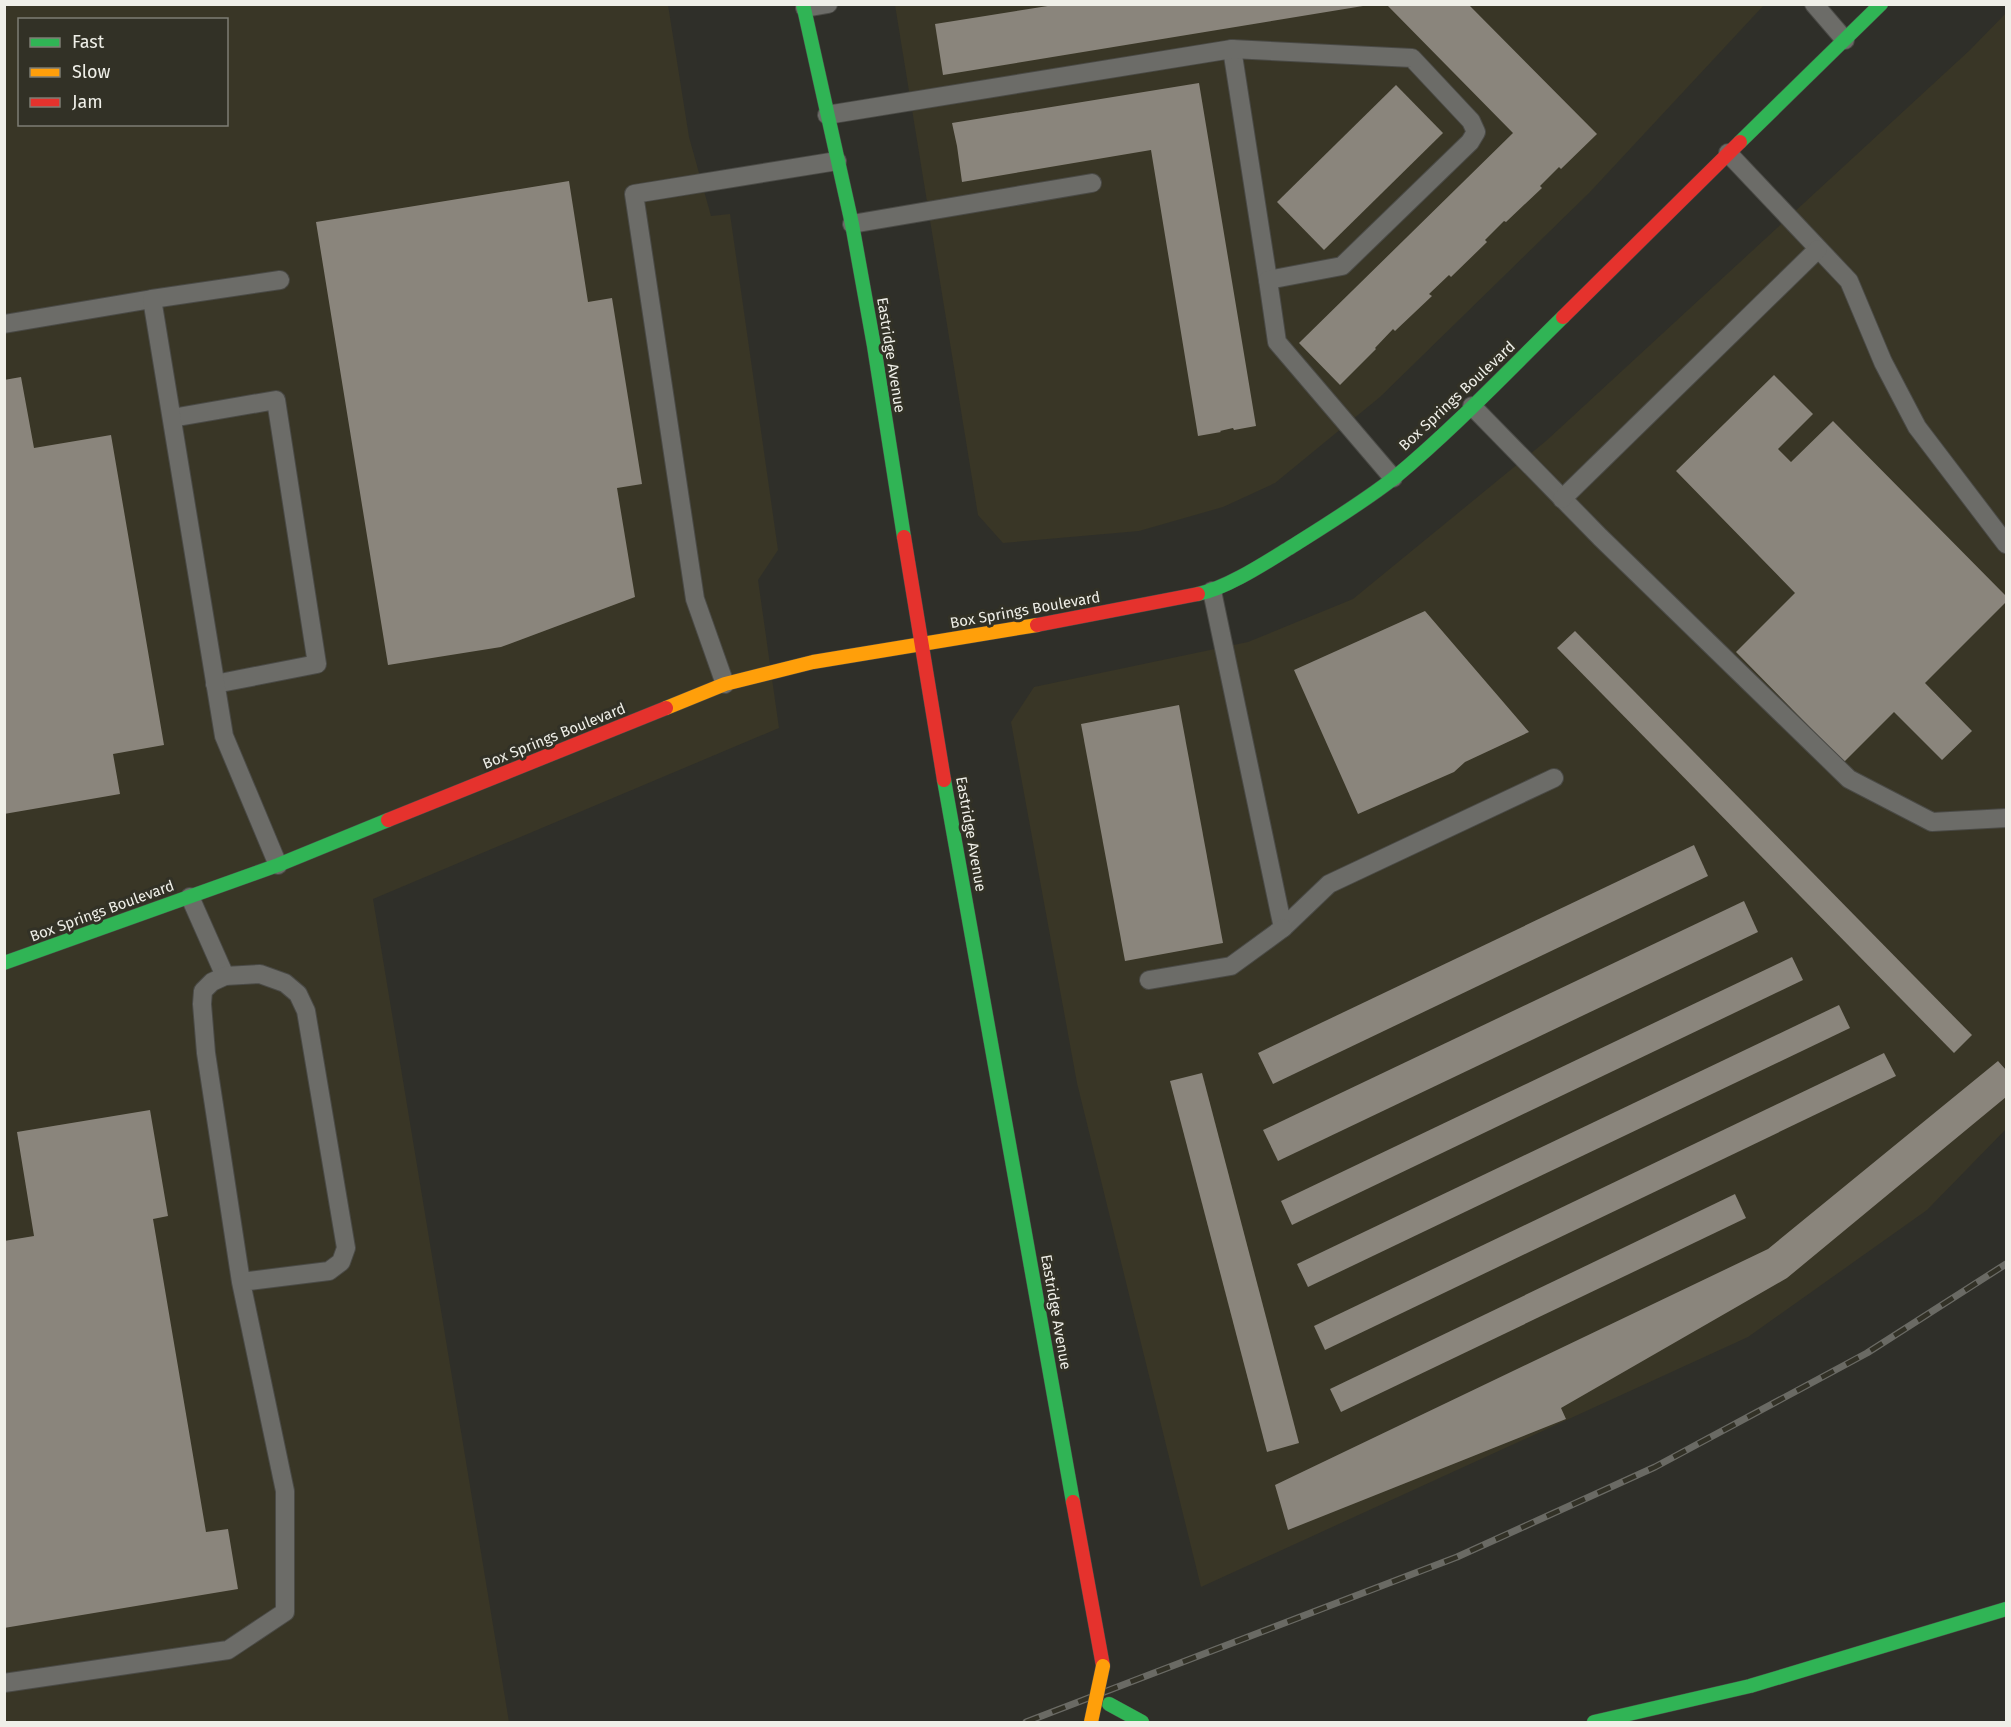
<svg xmlns="http://www.w3.org/2000/svg" width="2011" height="1727" font-family="'Fira Sans',sans-serif">
  <style>
    .built { fill: #393626; fill-rule: evenodd }
    .building { fill: #8a857c }
    .lines { fill: none; stroke-linecap: round; stroke-linejoin: round }
    .lane-casing { stroke: #4a4a46; stroke-width: 20 }
    .fast-casing { stroke: #4a4a46; stroke-width: 15 }
    .slow-casing { stroke: #4a4a46; stroke-width: 15 }
    .jam-casing { stroke: #4a4a46; stroke-width: 15 }
    .lane { stroke: #6c6c68; stroke-width: 18 }
    .fast { stroke: #30b455; stroke-width: 14 }
    .slow { stroke: #ff9f0a; stroke-width: 14 }
    .jam { stroke: #e5322d; stroke-width: 14 }
    .rail-casing { stroke: #6a6a64; stroke-width: 7 }
    .rail { stroke: #323126; stroke-width: 4.5; stroke-dasharray: 14; stroke-linecap: butt }
    .slow-bridge-casing { stroke: #4a4a46; stroke-width: 15; stroke-linecap: butt }
    .slow-bridge { stroke: #ff9f0a; stroke-width: 14 }
    .labels { text-anchor: middle; stroke-width: 6; stroke-linejoin: round; paint-order: stroke }
    .street-label { font-size: 15px; fill: #efefe8; stroke: #323126 }
  </style>
  <rect width="100%" height="100%" fill="#2f2f29"/>
  <g class="built">
    <path d="M5,5H668L689,137L711,216L730,214L778,550L758,580L779,728L373,899L509,1722H5ZM20,20H226V124H20Z"/>
    <path d="M895,5H1764L1590,192L1380,397L1275,483L1223,507L1139,531L1003,543L978,515Z"/>
    <path d="M2006,13V1129L1927,1210L1748,1337L1201,1587L1077,1083L1011,722L1034,687L1248,642L1353,599L1546,441L1970,50Z"/>
  </g>
  <g class="building">
    <path d="M1054,5H1363V6L943,75L935,24Z"/>
    <path d="M1387,5H1469L1597,134L1561,169L1559,167L1540,186L1542,188L1506,222L1504,221L1485,240L1487,242L1451,277L1449,275L1429,294L1432,296L1395,331L1393,329L1375,348L1376,349L1340,385L1299,343L1513,133Z"/>
    <path d="M1199,83L1256,426L1234,430L1233,428L1220,431L1221,432L1198,436L1151,150L962,182L957,146L952,123Z"/>
    <path d="M1396,85L1443,133L1324,250L1277,202Z"/>
    <path d="M569,181L588,302L612,298L642,484L617,488L635,597L501,647L388,665L316,222Z"/>
    <path d="M1774,375L1813,414L1778,449L1791,462L1833,421L2006,596V602L1925,683L1972,731L1942,760L1894,712L1844,762L1736,652L1795,593L1676,471Z"/>
    <path d="M21,377L34,448L111,435L164,745L113,754L120,794L4,814V380Z"/>
    <path d="M1425,611L1529,732L1465,762L1454,772L1358,814L1294,670Z"/>
    <path d="M1575,631L1972,1035L1954,1053L1557,648Z"/>
    <path d="M1179,705L1223,943L1125,961L1081,724Z"/>
    <path d="M1694,845L1708,876L1273,1084L1258,1053Z"/>
    <path d="M1744,901L1758,932L1278,1161L1263,1130Z"/>
    <path d="M1792,957L1803,980L1292,1225L1281,1201Z"/>
    <path d="M1839,1005L1850,1028L1308,1287L1297,1264Z"/>
    <path d="M1884,1053L1896,1076L1325,1350L1314,1326Z"/>
    <path d="M1998,1061L2006,1070V1097L1787,1278L1561,1408L1566,1419L1288,1530L1275,1485L1768,1249Z"/>
    <path d="M1202,1073L1299,1443L1267,1452L1170,1081Z"/>
    <path d="M150,1110L168,1216L153,1219L206,1532L228,1529L238,1589L4,1628V1241L34,1236L17,1132Z"/>
    <path d="M1735,1194L1746,1218L1341,1412L1330,1389Z"/>
  </g>
  <g class="lines">
    <g class="lane-casing">
      <g id="lane">
        <path d="M1814,4L1845,40"/>
        <path d="M805,8L828,4"/>
        <path d="M1232,49L1268,280"/>
        <path d="M827,115L1232,49L1412,58L1471,121L1476,132L1470,142L1342,266L1268,280L1277,342L1393,478"/>
        <path d="M1728,153L1849,281L1883,362L1917,427L2006,544"/>
        <path d="M852,224L1092,183"/>
        <path d="M4,324L152,299"/>
        <path d="M1472,406L1600,537L1849,779L1932,822L2006,818"/>
        <path d="M172,418L276,400L317,664L215,684"/>
        <path d="M1562,499L1818,249"/>
        <path d="M1212,591L1283,928L1329,884L1554,778"/>
        <path d="M725,684L695,599L634,194L837,161"/>
        <path d="M278,865L224,736L152,299L280,280"/>
        <path d="M190,897L225,976"/>
        <path d="M1149,980L1231,966L1283,928"/>
        <path d="M4,1683L228,1650L285,1612V1491L241,1282L206,1053L202,1004L203,991L212,982L225,976L260,974L285,983L298,994L306,1011L346,1248L341,1262L329,1271L241,1282"/>
      </g>
    </g>
    <g class="fast-casing">
      <g id="fast">
        <path d="M803,4L852,224L874,346L904,537"/>
        <path d="M1740,142L1881,4"/>
        <path d="M1198,594C1227,588 1265,563 1291,547C1326,525 1362,503 1394,478C1453,429 1508,371 1563,317"/>
        <path d="M944,780L1073,1502"/>
        <path d="M4,963L278,865L388,820"/>
        <path d="M1109,1704L1142,1722"/>
        <path d="M1594,1722L1750,1686L2006,1609"/>
      </g>
    </g>
    <g class="slow-casing">
      <path id="slow" d="M666,708L725,684L813,662L1037,625"/>
    </g>
    <g class="jam-casing">
      <g id="jam">
        <path d="M1563,317L1740,142"/>
        <path d="M904,537L944,780"/>
        <path d="M1037,625L1198,594"/>
        <path d="M388,820L666,708"/>
        <path d="M1073,1502L1103,1666"/>
      </g>
    </g>
    <use href="#lane" class="lane"/>
    <use href="#fast" class="fast"/>
    <use href="#slow" class="slow"/>
    <use href="#jam" class="jam"/>
    <g class="rail-casing">
      <path id="rail" d="M1026,1722L1457,1557L1655,1467L1867,1353L2006,1264"/>
    </g>
    <use href="#rail" class="rail"/>
    <g class="slow-bridge-casing">
      <path id="slow-bridge" d="M1091,1722L1103,1666"/>
    </g>
    <use href="#slow-bridge" class="slow-bridge"/>
  </g>
  <g class="labels">
    <g class="street-label">
      <text transform="translate(891 355) rotate(81)" y="5">Eastridge Avenue</text>
      <text transform="translate(1457 396) rotate(-43)" y="5">Box Springs Boulevard</text>
      <text transform="translate(1025 610) rotate(-10)" y="5">Box Springs Boulevard</text>
      <text transform="translate(554 736) rotate(-22)" y="5">Box Springs Boulevard</text>
      <text transform="translate(971 834) rotate(80)" y="5">Eastridge Avenue</text>
      <text transform="translate(102 911) rotate(-20)" y="5">Box Springs Boulevard</text>
      <text transform="translate(1056 1312) rotate(80)" y="5">Eastridge Avenue</text>
    </g>
  </g>
  <rect width="2011" height="1727" fill="none" stroke="#efefe8" stroke-width="12"/>
  <rect x="18" y="18" width="210" height="108" fill="#323126" stroke="#7e7d74" stroke-width="1.5"/>
  <rect x="30" y="38" width="30" height="9" fill="#30b455" stroke="#7e7d74" stroke-width="1.5"/>
  <text x="72" y="48" font-size="18" fill="#efefe8">Fast</text>
  <rect x="30" y="68" width="30" height="9" fill="#ff9f0a" stroke="#7e7d74" stroke-width="1.5"/>
  <text x="72" y="78" font-size="18" fill="#efefe8">Slow</text>
  <rect x="30" y="98" width="30" height="9" fill="#e5322d" stroke="#7e7d74" stroke-width="1.5"/>
  <text x="72" y="108" font-size="18" fill="#efefe8">Jam</text>
</svg>
